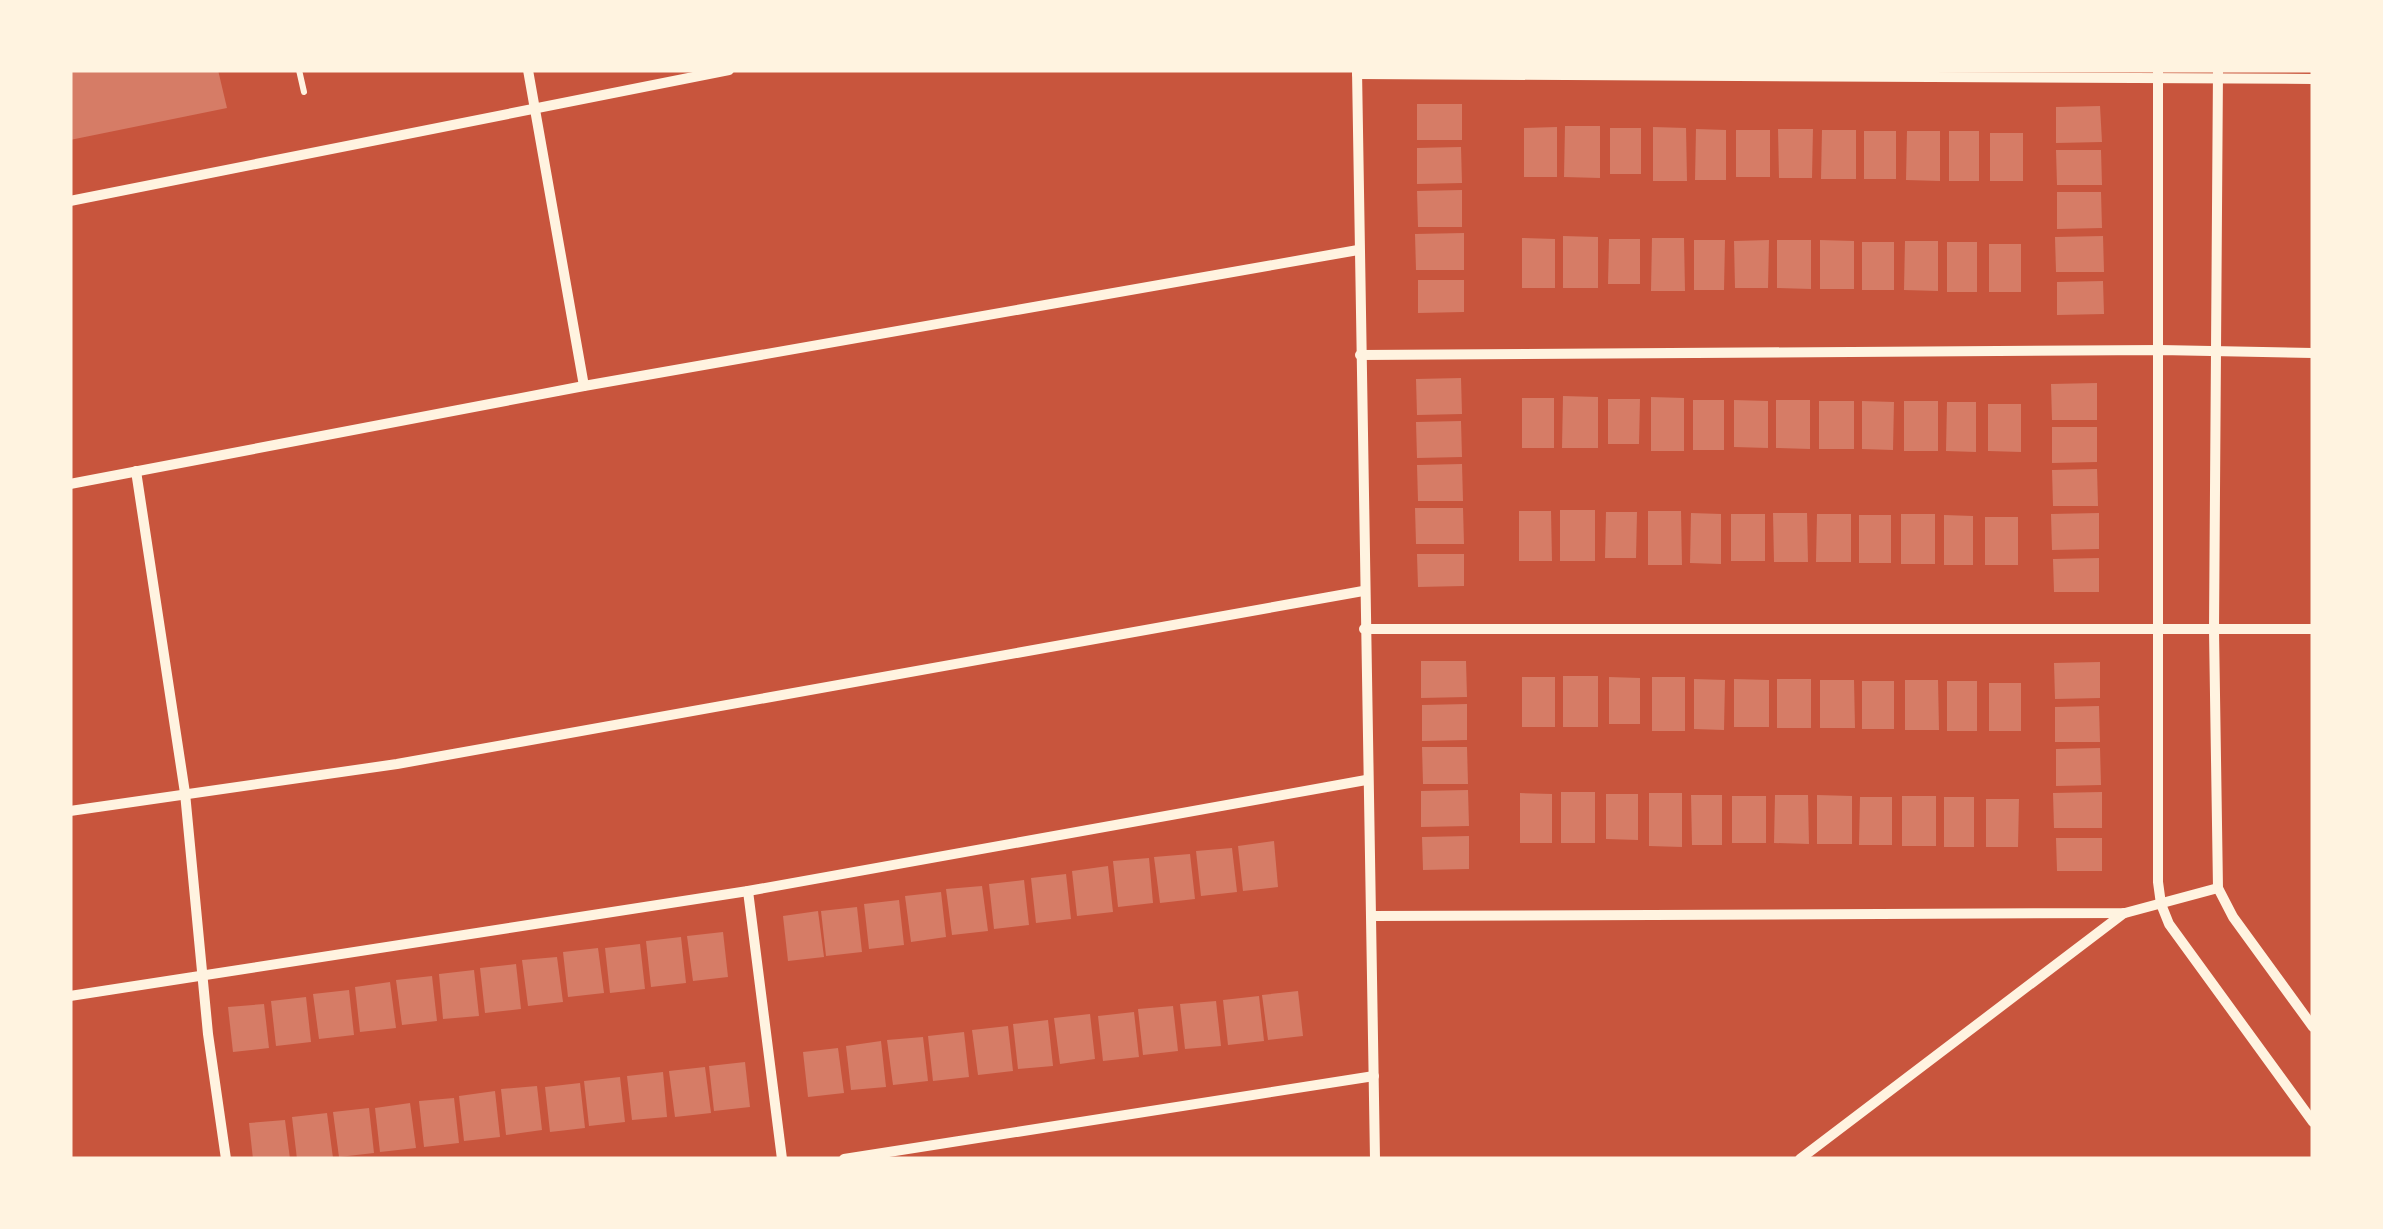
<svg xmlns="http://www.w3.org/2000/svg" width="2383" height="1229" font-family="'Asap Condensed',sans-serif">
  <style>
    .building { fill: #d67c66 }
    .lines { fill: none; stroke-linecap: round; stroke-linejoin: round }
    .path { stroke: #fff3e0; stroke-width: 6 }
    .minor { stroke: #fff3e0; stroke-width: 10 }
  </style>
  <rect width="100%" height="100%" fill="#c8553d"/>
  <g class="building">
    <path d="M70,70H218L227,108L70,140Z"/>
    <rect x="1417" y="104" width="45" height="36"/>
    <path d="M2100,106L2102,142L2056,143V107Z"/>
    <path d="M1565,126H1600V178L1564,177Z"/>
    <path d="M1557,127V177H1524V128Z"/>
    <path d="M1653,127L1686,128L1687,181H1653Z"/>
    <rect x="1610" y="128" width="31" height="46"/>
    <path d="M1696,129L1726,130V180H1695Z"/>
    <path d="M1778,129H1813L1812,178H1779Z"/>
    <rect x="1736" y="130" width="34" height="47"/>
    <path d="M1822,130H1856V179H1821Z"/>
    <rect x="1864" y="131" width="32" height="48"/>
    <path d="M1907,131H1940V181L1906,180Z"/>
    <rect x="1949" y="131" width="30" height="50"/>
    <rect x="1990" y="133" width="33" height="48"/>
    <path d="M1461,147L1462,183L1417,184V148Z"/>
    <path d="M2056,150H2101L2102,185H2057Z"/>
    <path d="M1462,190V227H1418L1417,191Z"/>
    <path d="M2057,192H2101L2102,228L2057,229Z"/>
    <path d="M1464,233V270H1416L1415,234Z"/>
    <path d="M1563,236L1598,237V288H1563Z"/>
    <path d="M2103,236L2104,272H2056L2055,237Z"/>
    <path d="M1522,238L1555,239V288H1522Z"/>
    <path d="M1652,238H1684L1685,291H1651Z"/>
    <path d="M1609,239H1640V284H1608Z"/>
    <path d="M1694,240H1725L1724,290H1694Z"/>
    <path d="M1769,240L1768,288H1735L1734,241Z"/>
    <path d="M1777,240H1811V289L1777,288Z"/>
    <path d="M1820,240L1854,241V289H1820Z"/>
    <path d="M1905,241H1938V291L1904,290Z"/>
    <rect x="1862" y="242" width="32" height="48"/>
    <rect x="1947" y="242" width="30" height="50"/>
    <rect x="1989" y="244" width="32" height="48"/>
    <path d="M1418,280H1464V312L1418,313Z"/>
    <path d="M2103,281L2104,314L2057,315V282Z"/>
    <path d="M1461,378L1462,414L1417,415L1416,379Z"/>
    <path d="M2097,383V420H2052L2051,384Z"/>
    <path d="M1563,396L1598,397V448H1562Z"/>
    <path d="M1651,397L1684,398V451H1651Z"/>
    <rect x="1522" y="398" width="32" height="50"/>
    <path d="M1608,399H1640L1639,444H1608Z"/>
    <rect x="1693" y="400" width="31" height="50"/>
    <path d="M1734,400L1768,401V448L1734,447Z"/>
    <path d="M1776,400H1810V449L1776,448Z"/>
    <rect x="1819" y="401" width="35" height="48"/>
    <path d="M1862,401L1894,402L1893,450L1862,449Z"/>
    <rect x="1904" y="401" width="34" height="50"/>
    <path d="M1947,402H1976V452L1946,451Z"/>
    <path d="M1988,404H2021V452L1988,451Z"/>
    <path d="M1461,421L1462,457L1417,458L1416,422Z"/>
    <path d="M2052,427H2097V462L2052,463Z"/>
    <path d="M1462,464L1463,501H1418L1417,465Z"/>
    <path d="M2097,469L2098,506H2053L2052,470Z"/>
    <path d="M1415,508H1463L1464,544H1416Z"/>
    <rect x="1560" y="510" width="35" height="51"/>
    <path d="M1519,511H1551L1552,561H1519Z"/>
    <path d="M1648,511H1681L1682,565H1648Z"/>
    <path d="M1606,512H1637L1636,558H1605Z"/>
    <path d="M1691,513L1721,514V564L1690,563Z"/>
    <path d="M1773,513H1807L1808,562H1774Z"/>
    <path d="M2099,513V549L2052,550L2051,514Z"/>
    <rect x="1731" y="514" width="34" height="47"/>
    <path d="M1817,514H1851V562H1816Z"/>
    <rect x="1901" y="514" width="34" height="50"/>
    <rect x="1859" y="515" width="32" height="48"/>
    <path d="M1944,515L1973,516V565H1944Z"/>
    <rect x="1985" y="517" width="33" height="48"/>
    <path d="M1417,554H1464V586L1418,587Z"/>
    <path d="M2099,558V592H2054L2053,559Z"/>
    <path d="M1421,661H1466L1467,697L1421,698Z"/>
    <path d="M2100,662V698L2055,699L2054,663Z"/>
    <rect x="1563" y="676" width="35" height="51"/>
    <rect x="1522" y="677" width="33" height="50"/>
    <path d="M1609,677L1640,678V724H1609Z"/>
    <rect x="1652" y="677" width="33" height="54"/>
    <path d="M1694,679L1725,680L1724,730L1694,729Z"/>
    <path d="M1734,679L1769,680V727H1734Z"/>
    <rect x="1777" y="679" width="34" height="49"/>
    <path d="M1820,680H1854L1855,728H1820Z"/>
    <path d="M1905,680H1938L1939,730H1905Z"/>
    <rect x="1862" y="681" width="32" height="48"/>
    <rect x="1947" y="681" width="30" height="50"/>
    <rect x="1989" y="683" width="32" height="48"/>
    <path d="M1467,704V740L1422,741V705Z"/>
    <path d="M2099,706L2100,742H2055V707Z"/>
    <path d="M1422,747H1467L1468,784H1423Z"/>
    <path d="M2100,748L2101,785L2056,786V749Z"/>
    <path d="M1468,790L1469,826L1421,827V791Z"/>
    <rect x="1561" y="792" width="34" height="51"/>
    <path d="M2102,792V828H2054L2053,793Z"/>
    <path d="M1520,793L1552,794V843H1520Z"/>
    <path d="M1649,793H1682V847L1649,846Z"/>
    <path d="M1606,794H1638V840L1606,839Z"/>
    <path d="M1691,795H1722V845H1692Z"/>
    <path d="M1775,795H1808L1809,844L1774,843Z"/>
    <path d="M1817,795L1852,796V844H1817Z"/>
    <rect x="1732" y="796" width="34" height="47"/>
    <rect x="1902" y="796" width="34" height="50"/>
    <path d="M1860,797H1892V845H1859Z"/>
    <rect x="1944" y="797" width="30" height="50"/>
    <path d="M1986,799H2019L2018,847H1986Z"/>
    <path d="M1469,836V869L1423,870L1422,837Z"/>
    <path d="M2056,838H2102V871H2057Z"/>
    <path d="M1274,841L1278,887L1243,891L1238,846Z"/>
    <path d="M1232,848L1237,892L1201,896L1196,851Z"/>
    <path d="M1190,854L1195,899L1160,903L1154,857Z"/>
    <path d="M1149,858L1153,903L1118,907L1113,861Z"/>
    <path d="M1108,866L1113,912L1077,916L1072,871Z"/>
    <path d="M1066,874L1071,919L1036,923L1031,878Z"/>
    <path d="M1024,880L1029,925L994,929L989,884Z"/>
    <path d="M982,886L988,931L952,935L946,889Z"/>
    <path d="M941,892L946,937L911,942L905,896Z"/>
    <path d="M899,900L904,945L869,949L864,904Z"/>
    <path d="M857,907L862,952L826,956L821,911Z"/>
    <path d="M818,911L824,957L788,961L783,916Z"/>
    <path d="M723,932L728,977L693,981L687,936Z"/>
    <path d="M681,937L686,983L651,987L646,941Z"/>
    <path d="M640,944L645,989L610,993L605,948Z"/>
    <path d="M598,948L604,993L568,997L563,952Z"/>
    <path d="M557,957L563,1002L528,1006L522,960Z"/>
    <path d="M516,964L521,1009L485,1013L480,968Z"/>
    <path d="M474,970L479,1016L443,1019L439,974Z"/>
    <path d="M432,976L437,1021L402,1025L396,980Z"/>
    <path d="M390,982L396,1028L360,1032L355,987Z"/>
    <path d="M349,990L354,1035L319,1039L313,994Z"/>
    <path d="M1298,991L1303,1036L1268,1040L1262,995Z"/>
    <path d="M1259,996L1264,1041L1228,1045L1223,1000Z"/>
    <path d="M306,997L311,1042L276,1046L271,1001Z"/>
    <path d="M1216,1001L1221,1046L1185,1049L1180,1004Z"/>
    <path d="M264,1004L269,1048L233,1052L228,1007Z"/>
    <path d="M1173,1006L1178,1051L1143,1055L1138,1009Z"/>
    <path d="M1134,1012L1139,1057L1103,1061L1098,1016Z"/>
    <path d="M1090,1014L1095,1059L1060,1064L1054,1018Z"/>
    <path d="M1048,1020L1053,1066L1018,1069L1013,1024Z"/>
    <path d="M1008,1026L1013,1071L978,1075L972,1030Z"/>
    <path d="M964,1032L969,1077L933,1081L928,1036Z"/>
    <path d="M923,1037L928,1081L893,1085L887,1040Z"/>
    <path d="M881,1041L886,1087L851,1090L846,1046Z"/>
    <path d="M838,1048L844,1093L808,1097L803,1052Z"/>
    <path d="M745,1062L750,1107L714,1111L709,1066Z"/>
    <path d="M705,1067L711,1113L675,1117L669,1071Z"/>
    <path d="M663,1072L667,1117L632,1120L627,1076Z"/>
    <path d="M620,1077L625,1122L589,1126L584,1081Z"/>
    <path d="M580,1083L585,1128L550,1132L545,1087Z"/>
    <path d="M537,1086L542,1130L506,1135L501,1089Z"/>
    <path d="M495,1091L500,1137L464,1141L459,1096Z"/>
    <path d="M454,1098L459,1143L424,1147L419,1101Z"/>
    <path d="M410,1103L416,1148L380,1152L375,1108Z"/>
    <path d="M369,1108L374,1153L339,1157L333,1112Z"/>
    <path d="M327,1113L333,1158L297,1159L292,1117Z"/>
    <path d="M285,1120L290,1159H253L249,1123Z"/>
  </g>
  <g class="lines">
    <path class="path" d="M299,70L304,92"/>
    <g class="minor">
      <path d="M528,70L584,386"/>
      <path d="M1357,70L1375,1159"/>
      <path d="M2158,70V882L2161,904L2169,924L2313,1122"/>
      <path d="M2218,70L2214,630L2218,888L2233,917L2313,1027"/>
      <path d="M1357,74L2313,79"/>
      <path d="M70,201L729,70"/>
      <path d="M1360,355L2160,350L2313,353"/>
      <path d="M136,471L185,793L208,1034L226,1159"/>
      <path d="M70,484L584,386L1358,250"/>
      <path d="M1364,629H2313"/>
      <path d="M70,811L397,764L1363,591"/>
      <path d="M748,891L782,1159"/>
      <path d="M1373,916L2125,913L2218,888"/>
      <path d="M70,996L748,891L1366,780"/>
      <path d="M844,1159L1374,1076"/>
      <path d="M1800,1159L2124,913"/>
    </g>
  </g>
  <rect width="2383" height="1229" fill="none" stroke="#fff3e0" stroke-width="145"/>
</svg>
